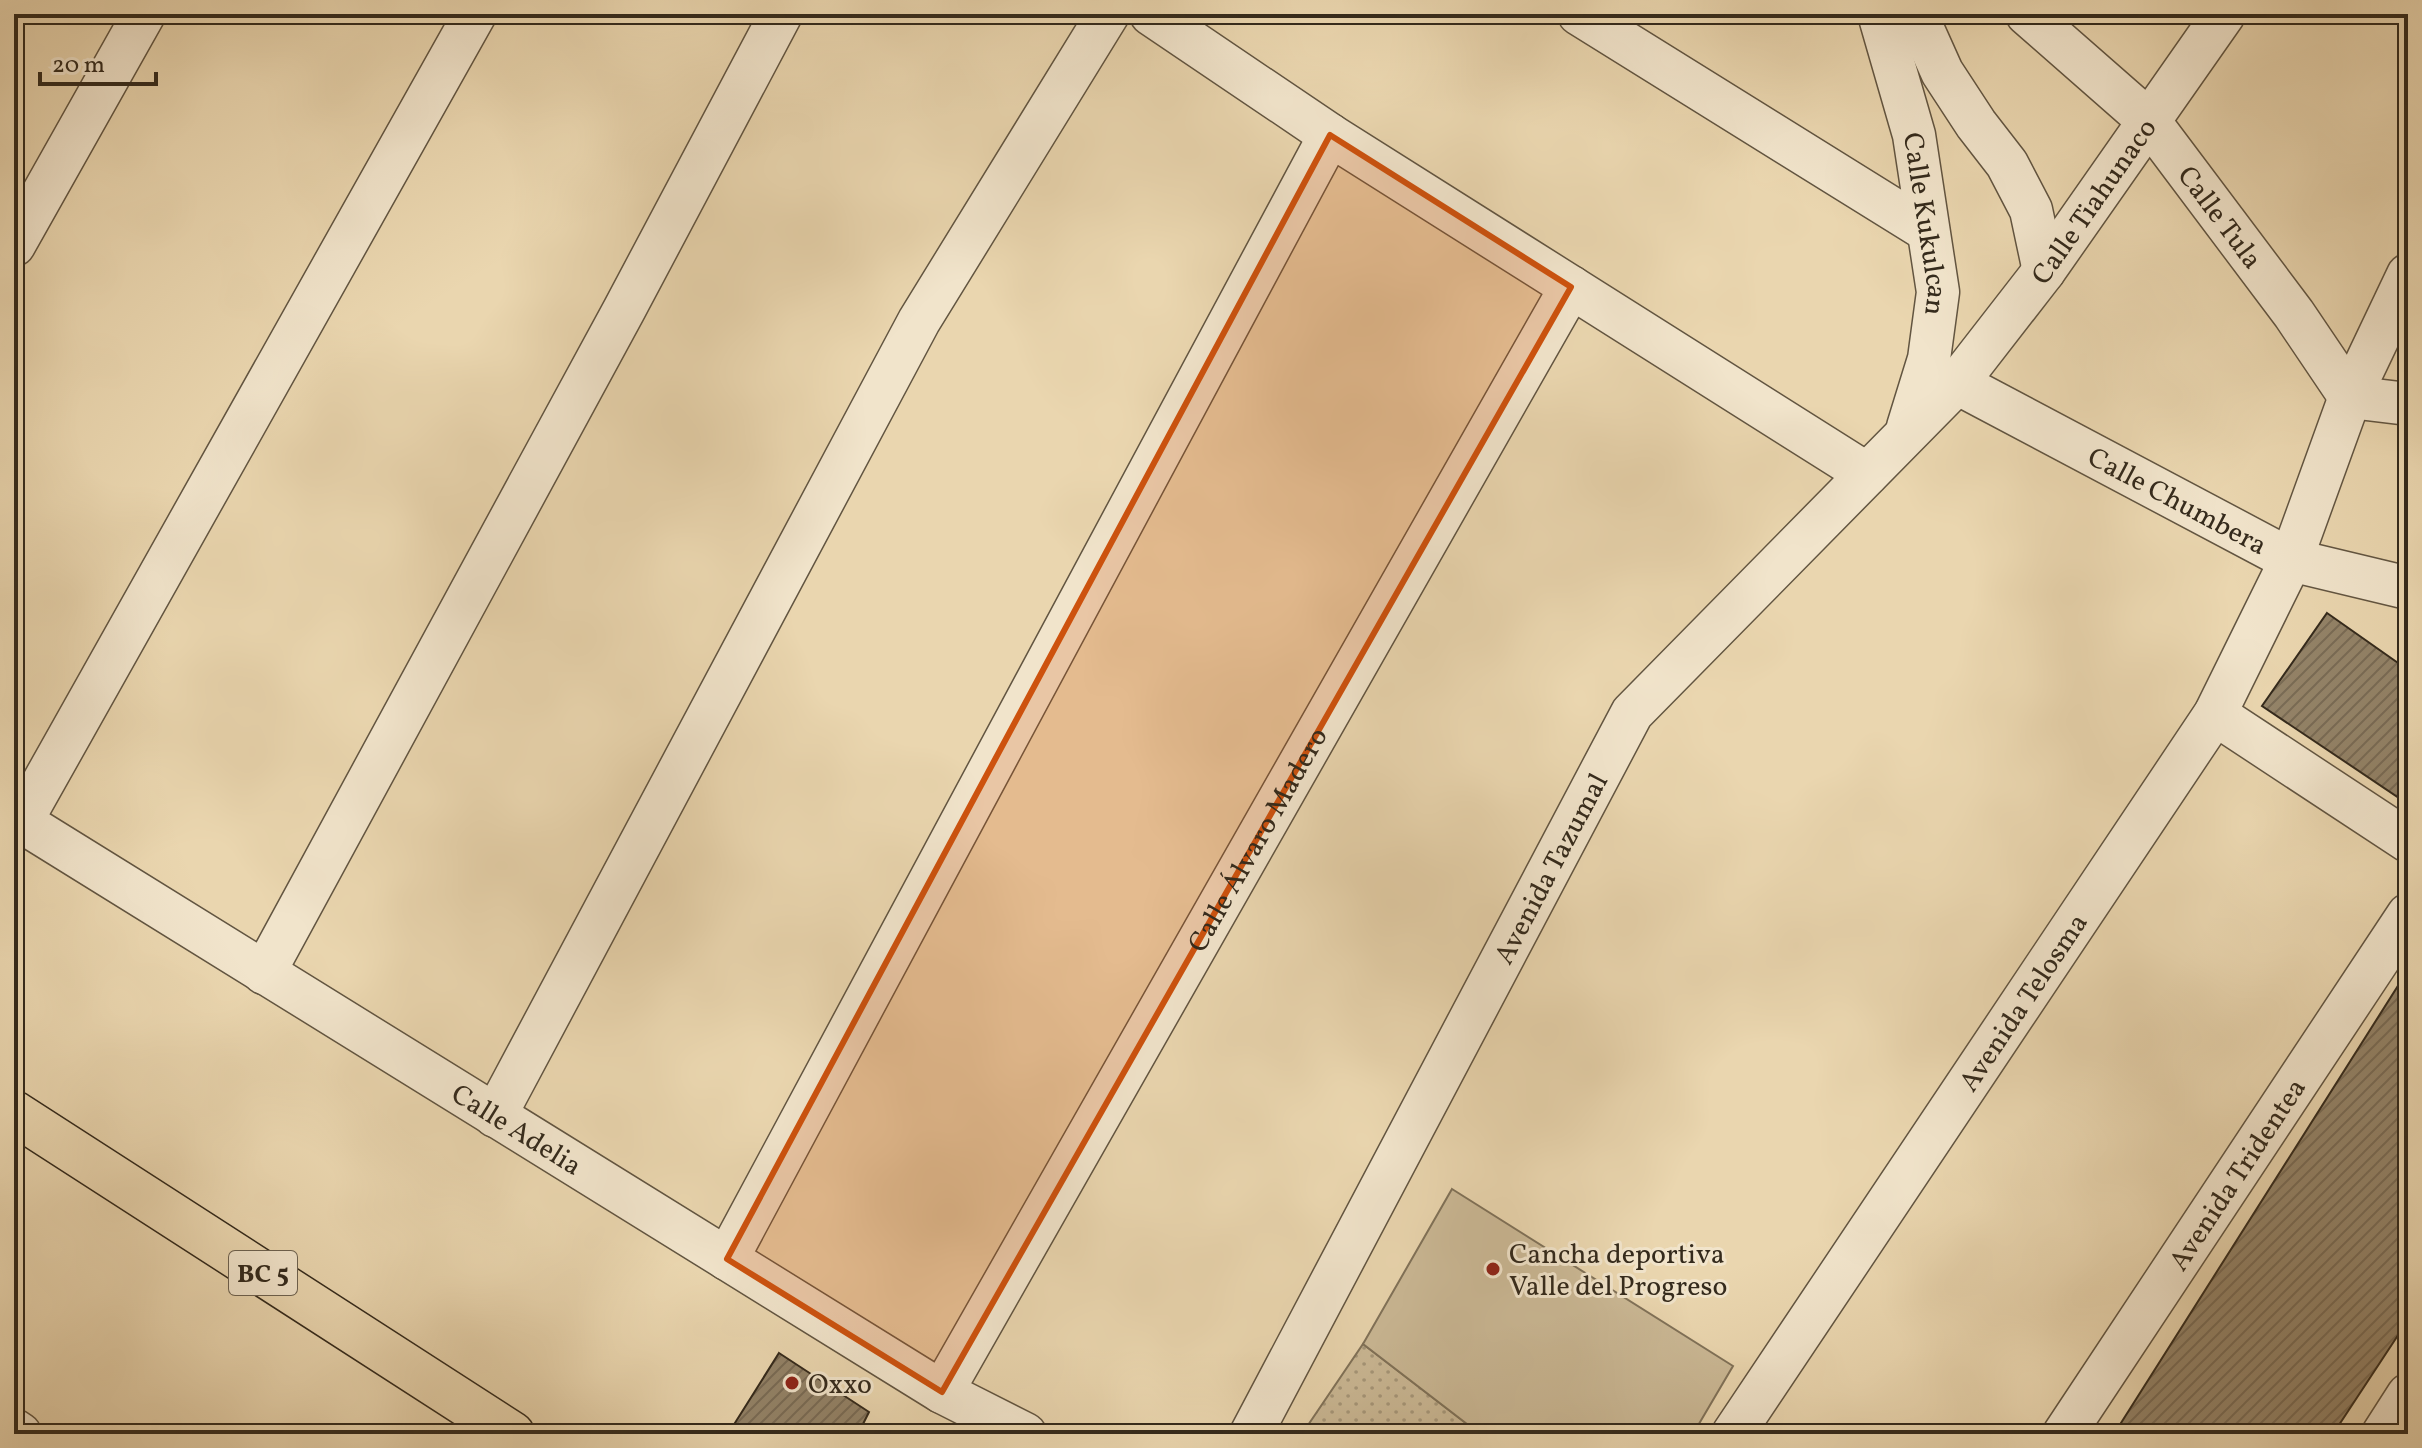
<svg xmlns="http://www.w3.org/2000/svg" width="2422" height="1448" font-family="Vollkorn,serif">
  <style>
    .park { fill: url(#park-dots); stroke: #807259; stroke-width: 2 }
    .pitch { fill: #cbb996; stroke: #807259; stroke-width: 2 }
    .building { fill: url(#building-hatch); stroke: #342a1c; stroke-width: 2 }
    .lines { fill: none; stroke-linecap: round; stroke-linejoin: round }
    .minor-casing { stroke: #625541; stroke-width: 45 }
    .primary-casing { stroke: #342a1c; stroke-width: 47 }
    .minor { stroke: #f1e4cb; stroke-width: 42 }
    .primary { stroke: #ead6af; stroke-width: 44 }
    .marked { fill: #cd520e; fill-opacity: 0.2; stroke: #cd520e; stroke-width: 6; stroke-linejoin: round }
    .poi-dot { fill: #8f2418; stroke: #f1e4cb; stroke-width: 3 }
    .labels { text-anchor: middle; stroke-width: 6; stroke-linejoin: round; paint-order: stroke }
    .shield { fill: #f1e4cb; stroke: #6d6250; stroke-width: 2 }
    .shield-label { font-size: 26px; font-weight: bold; fill: #342a1c }
    .street-label { font-size: 28px; fill: #342a1c; stroke: #f1e4cb }
    .poi-label { font-size: 28px; fill: #342a1c; stroke: #f1e4cb; text-anchor: start }
  </style>
  <defs>
    <pattern id="park-dots" width="8" height="8" patternUnits="userSpaceOnUse" patternTransform="scale(2)"><rect width="8" height="8" fill="#cbb996"/><path d="M2 2h.1M6 6h.1" fill="none" stroke="#a6977a" stroke-width="1.8" stroke-linecap="round"/></pattern>
    <pattern id="building-hatch" width="6" height="6" patternUnits="userSpaceOnUse" patternTransform="scale(2)"><rect width="6" height="6" fill="#938368"/><path d="M-1 1l2-2M0 6l6-6M5 7l2-2" fill="none" stroke="#796b55"/></pattern>
  </defs>
  <rect width="100%" height="100%" fill="#ead6af"/>
  <filter id="stains"><feTurbulence type="fractalNoise" baseFrequency=".0025" numOctaves="4"/><feColorMatrix values="0 0 0 0 .2 0 0 0 0 .09 0 0 0 0 .02 0 0 0 .5 -.17"/></filter>
  <radialGradient id="worn" r=".72"><stop offset=".6" stop-color="#630" stop-opacity="0"/><stop offset="1" stop-color="#630" stop-opacity=".3"/></radialGradient>
  <path class="park" d="M1363,1344L1480,1434H1302Z"/>
  <path class="pitch" d="M1452,1189L1733,1366L1693,1434H1480L1363,1344Z"/>
  <g class="building">
    <path d="M2327,613L2408,670V804L2262,706Z"/>
    <path d="M2408,970V1320L2333,1434H2114Z"/>
    <path d="M779,1353L869,1412L858,1434H728Z"/>
  </g>
  <g class="lines">
    <g class="minor-casing">
      <g id="minor">
        <path d="M1151,14L1330,135"/>
        <path d="M1579,14L1928,231"/>
        <path id="s1" d="M1879,14L1914,135L1938,292L1929,359L1908,427"/>
        <path d="M1916,14L1942,72L1976,124L2007,164L2031,210L2044,271"/>
        <path id="s2" d="M2027,14L2149,121L2294,314L2350,397L2408,404"/>
        <path d="M14,245L144,14"/>
        <path id="s3" d="M1957,383L2291,560L2408,588"/>
        <path d="M2215,714L2408,841"/>
        <path id="s4" d="M14,817L942,1392L1025,1434"/>
        <path d="M21,822L475,14"/>
        <path d="M264,973L624,310L781,14"/>
        <path d="M495,1116L919,321L1108,14"/>
        <path d="M727,1259L1330,135L1867,474"/>
        <path id="s5" d="M942,1392L1571,287"/>
        <path d="M14,1430L20,1434"/>
        <path id="s6" d="M1251,1434L1632,713L1957,383L2044,271L2224,14"/>
        <path id="s7" d="M1733,1434L2215,714L2291,560L2350,397L2408,275"/>
        <path id="s8" d="M2064,1434L2408,915"/>
        <path d="M2383,1434L2408,1395"/>
      </g>
    </g>
    <g class="primary-casing">
      <path id="primary" d="M14,1113L512,1434"/>
    </g>
    <use href="#minor" class="minor"/>
    <use href="#primary" class="primary"/>
  </g>
  <path class="marked" d="M1330,135L1571,287L942,1392L727,1259Z"/>
  <g class="poi-dot">
    <circle cx="1493" cy="1269" r="8"/>
    <circle cx="792" cy="1383" r="8"/>
  </g>
  <g class="labels">
    <rect class="shield" x="229" y="1251" width="68" height="44" rx="6"/>
    <g class="shield-label">
      <text x="263" y="1282">BC 5</text>
    </g>
    <g class="street-label">
      <text dy="10" stroke="none"><textPath href="#s6" startOffset="1506">Calle Tiahunaco</textPath></text>
      <text dy="10" stroke="none"><textPath href="#s2" startOffset="282">Calle Tula</textPath></text>
      <text dy="10" stroke="none"><textPath href="#s1" startOffset="216">Calle Kukulcan</textPath></text>
      <text dy="10" stroke="none"><textPath href="#s3" startOffset="250">Calle Chumbera</textPath></text>
      <text dy="10" stroke="none"><textPath href="#s5" startOffset="636">Calle Álvaro Madero</textPath></text>
      <text dy="10" stroke="none"><textPath href="#s6" startOffset="640">Avenida Tazumal</textPath></text>
      <text dy="10" stroke="none"><textPath href="#s7" startOffset="520">Avenida Telosma</textPath></text>
      <text dy="10" stroke="none"><textPath href="#s4" startOffset="592">Calle Adelia</textPath></text>
      <text dy="10" stroke="none"><textPath href="#s8" startOffset="312">Avenida Tridentea</textPath></text>
    </g>
    <g class="poi-label">
      <text x="1509" y="1263">Cancha deportiva<tspan x="1509" dy="32">Valle del Progreso</tspan></text>
      <text x="808" y="1393">Oxxo</text>
    </g>
  </g>
  <rect width="2422" height="1448" fill="none" stroke="#ead6af" stroke-width="48"/>
  <rect x="16" y="16" width="2390" height="1416" fill="none" stroke="#342a1c" stroke-width="4"/>
  <rect x="24" y="24" width="2374" height="1400" fill="none" stroke="#342a1c" stroke-width="2"/>
  <path d="M40 72v12h116v-12" fill="none" stroke="#342a1c" stroke-width="4"/>
  <text x="52" y="72" font-size="24" fill="#342a1c" stroke="#f1e4cb" stroke-width="6" paint-order="stroke">20 m</text>
  <rect width="100%" height="100%" filter="url(#stains)"/>
  <rect width="100%" height="100%" fill="url(#worn)"/>
</svg>
